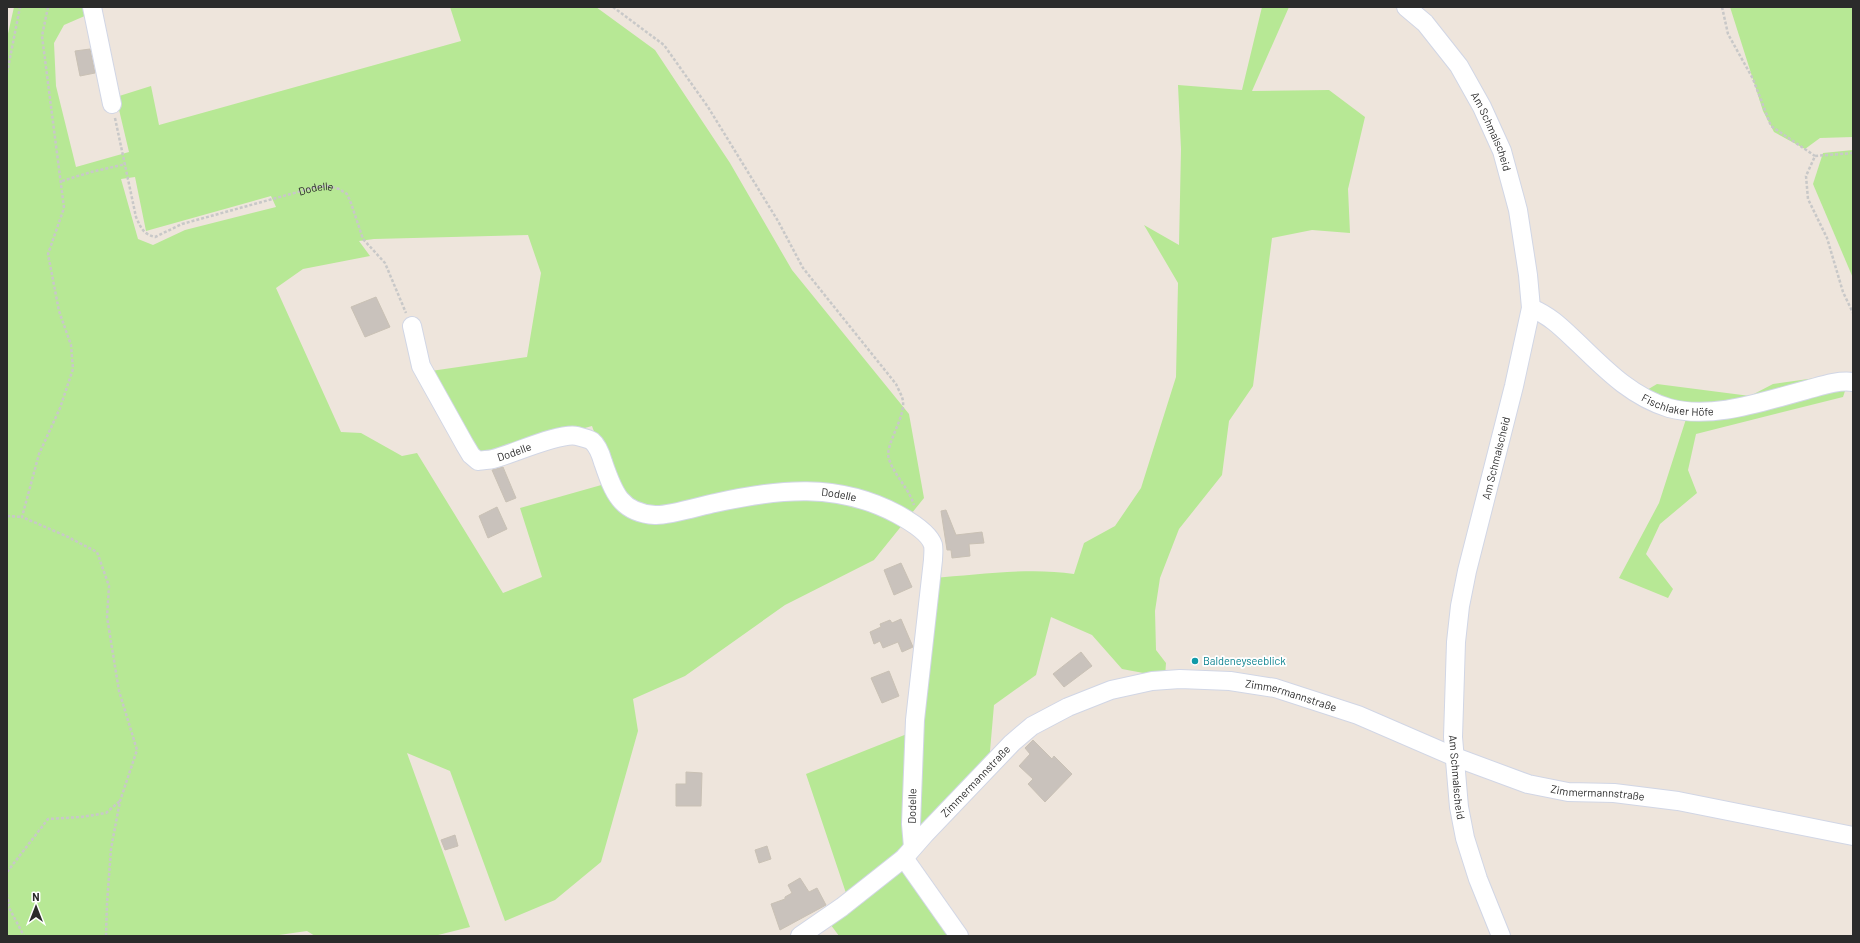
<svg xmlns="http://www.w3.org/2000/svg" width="1860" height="943" font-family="Barlow,sans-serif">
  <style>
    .green { fill: #b7e895; fill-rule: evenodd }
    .building { fill: #c9c2bc; stroke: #c9c1b5 }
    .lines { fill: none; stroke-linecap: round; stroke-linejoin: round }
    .minor-casing { stroke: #d1d6e5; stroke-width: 20 }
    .path { stroke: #c8c8c8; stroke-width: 2.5; stroke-dasharray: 3 2; stroke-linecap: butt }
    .minor { stroke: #fff; stroke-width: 18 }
    .culture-dot { fill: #0f9aa8; stroke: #fff; stroke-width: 1.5 }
    .labels { text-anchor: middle; stroke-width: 3.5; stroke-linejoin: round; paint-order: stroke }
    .street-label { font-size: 11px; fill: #2b2b2b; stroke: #fff }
    .culture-label { font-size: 11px; fill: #0d838f; stroke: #fff; text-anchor: start }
  </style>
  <rect width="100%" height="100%" fill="#eee5dc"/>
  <g class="green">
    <path d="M14,7H87V15L64,25L54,43L56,86L76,167L129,152L116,97L151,86L159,125L461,41L450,7H596L655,50L730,163L792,270L909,414L924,498L874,560L785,605L685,676L633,699L638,731L601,862L555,900L505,921L450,771L407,753L470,927L434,936H315L307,931L272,936H7V38ZM135,177L146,231L271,196L276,207L185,230L153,245L138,239L121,179ZM528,235L541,273L527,357L431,371L478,450L489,454L592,426L612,482L520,508L542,577L503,593L417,453L402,456L361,433L341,432L276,288L303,269L370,256L359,241L374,239Z"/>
    <path d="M1262,7H1289L1252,91L1329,90L1365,117L1348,189L1350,233L1312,230L1272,238L1253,386L1229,421L1222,475L1179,529L1160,578L1155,611L1156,650L1166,663L1165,677L1122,669L1092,635L1051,617L1036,675L994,705L990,751L995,759L848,899L806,774L912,732L932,578C978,575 1029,567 1074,574L1084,543L1115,526L1141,488L1176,377L1178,283L1144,225L1179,245L1181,149L1178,85L1242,90Z"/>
    <path d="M1730,7H1853V137L1820,138L1805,149L1774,132L1763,111Z"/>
    <path d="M1853,150V278L1813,184L1823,153Z"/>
    <path d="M1851,373L1843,397L1696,434L1688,470L1697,493L1660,524L1646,554L1673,589L1668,598L1619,578L1659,503L1686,419L1671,417L1630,400L1657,384L1750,396L1773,384Z"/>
    <path d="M905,862L957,936H839L828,921Z"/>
  </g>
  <g class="building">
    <path d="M90,49L95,73L80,76L75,51Z"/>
    <path d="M376,297L390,327L365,337L351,307Z"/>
    <path d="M503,467L516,498L506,502L492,470Z"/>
    <path d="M497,507L507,529L488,538L479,516Z"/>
    <path d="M946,510L956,535L982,532L984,543L969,544L970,556L952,558L951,550H947L941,511Z"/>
    <path d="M901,563L912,587L894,595L884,570Z"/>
    <path d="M901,619L913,647L902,652L898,642L883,648L880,641L874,644L870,632L881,627L880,624L890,620L892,623Z"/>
    <path d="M1081,652L1092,666L1064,687L1053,674Z"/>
    <path d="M889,671L899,696L882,703L871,678Z"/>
    <path d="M1033,740L1052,759L1054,756L1072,774L1045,802L1028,784L1033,779L1019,766L1030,754L1025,748Z"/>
    <path d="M686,772L702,773L701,806H676V784H686Z"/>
    <path d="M455,835L458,846L445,850L441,840Z"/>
    <path d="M767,846L771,859L759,863L755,850Z"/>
    <path d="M800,878L809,892L817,888L826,905L780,930L771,904L785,899V897L792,893L788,885Z"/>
  </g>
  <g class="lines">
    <g class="minor-casing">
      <g id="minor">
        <path d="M92,7L112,104"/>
        <path id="s2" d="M1406,7L1425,23L1459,66L1482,107L1502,151L1518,210L1528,275L1531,308L1514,386L1467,571L1460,606L1456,642L1453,737L1459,807L1465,838L1478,879L1501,936"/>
        <path id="s3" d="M1531,308C1551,316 1563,329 1579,344C1606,370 1632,397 1669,408C1712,420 1764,401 1806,390C1821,386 1837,380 1853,382"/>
        <path id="s4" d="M412,326L421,366L465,445L471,455L478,461C483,460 489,460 493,459C513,454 560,432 577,436C581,437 589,439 592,441C598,446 601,455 603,462C613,491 620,513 655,515C668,516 700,506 715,503C778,489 837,482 897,514C908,520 929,532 933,545C934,550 933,556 933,560L915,720L911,824L913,847"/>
        <path d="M904,858L959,936"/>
        <path id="s5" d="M800,936L842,907L904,858L925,834L1012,743L1032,726L1068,707L1111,690L1152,681L1180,679L1230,681L1275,688L1358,715L1455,757L1528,784L1568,792L1614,793L1678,801L1853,836"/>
      </g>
    </g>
    <g class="path">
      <path d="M48,7L42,36L64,208L48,254L59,311L71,345L73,369L60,408L39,454L22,517L66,536L97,552L109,586L107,617L119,691L137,750L120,801L111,849L107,903L106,936"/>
      <path d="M613,7L664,45L708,107L778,221L803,268L896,384C898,389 902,395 903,401C905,419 884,446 889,459C894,475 908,487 914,505"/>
      <path d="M1722,7L1728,34L1753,79L1771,126L1815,156"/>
      <path d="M7,73L20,7"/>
      <path id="s1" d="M115,118L136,217C141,228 143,234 155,237L182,224L316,187L328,186L339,189L347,194L351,203L363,239L385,263L406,313"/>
      <path d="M1853,153L1815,156L1806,176L1808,199L1827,238L1843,292L1853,313"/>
      <path d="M62,181L91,172L126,164"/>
      <path d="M7,516L22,517"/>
      <path d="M7,872L48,819L81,817L106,813L120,801"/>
      <path d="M7,894L9,905"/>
      <path d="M7,904L24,936"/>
    </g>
    <use href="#minor" class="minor"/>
  </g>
  <circle class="culture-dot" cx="1195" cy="661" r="4"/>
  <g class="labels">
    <g class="street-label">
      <text dy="4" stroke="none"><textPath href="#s2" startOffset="153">Am Schmalscheid</textPath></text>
      <text dy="4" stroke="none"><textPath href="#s1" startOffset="299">Dodelle</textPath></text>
      <text dy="4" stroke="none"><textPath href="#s3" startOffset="180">Fischlaker Höfe</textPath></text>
      <text dy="4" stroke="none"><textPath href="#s4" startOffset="190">Dodelle</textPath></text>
      <text transform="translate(1496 458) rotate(-76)" y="4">Am Schmalscheid</text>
      <text dy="4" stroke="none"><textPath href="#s4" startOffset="562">Dodelle</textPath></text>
      <text dy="4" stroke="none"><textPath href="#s5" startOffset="584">Zimmermannstraße</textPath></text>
      <text dy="4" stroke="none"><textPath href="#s2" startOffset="813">Am Schmalscheid</textPath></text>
      <text dy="4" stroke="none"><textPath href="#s5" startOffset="235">Zimmermannstraße</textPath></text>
      <text dy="4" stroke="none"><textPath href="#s5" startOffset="908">Zimmermannstraße</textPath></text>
      <text transform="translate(912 806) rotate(-89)" y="4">Dodelle</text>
    </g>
    <g class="culture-label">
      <text x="1203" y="665">Baldeneyseeblick</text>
    </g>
  </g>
  <rect width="1860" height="943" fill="none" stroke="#2b2b2b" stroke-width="16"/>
  <g transform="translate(36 907)" stroke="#ffffff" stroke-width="3" paint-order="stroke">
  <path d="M0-3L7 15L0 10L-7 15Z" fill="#2b2b2b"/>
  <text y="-6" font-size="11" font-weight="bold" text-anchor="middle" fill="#2b2b2b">N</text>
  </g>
</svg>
